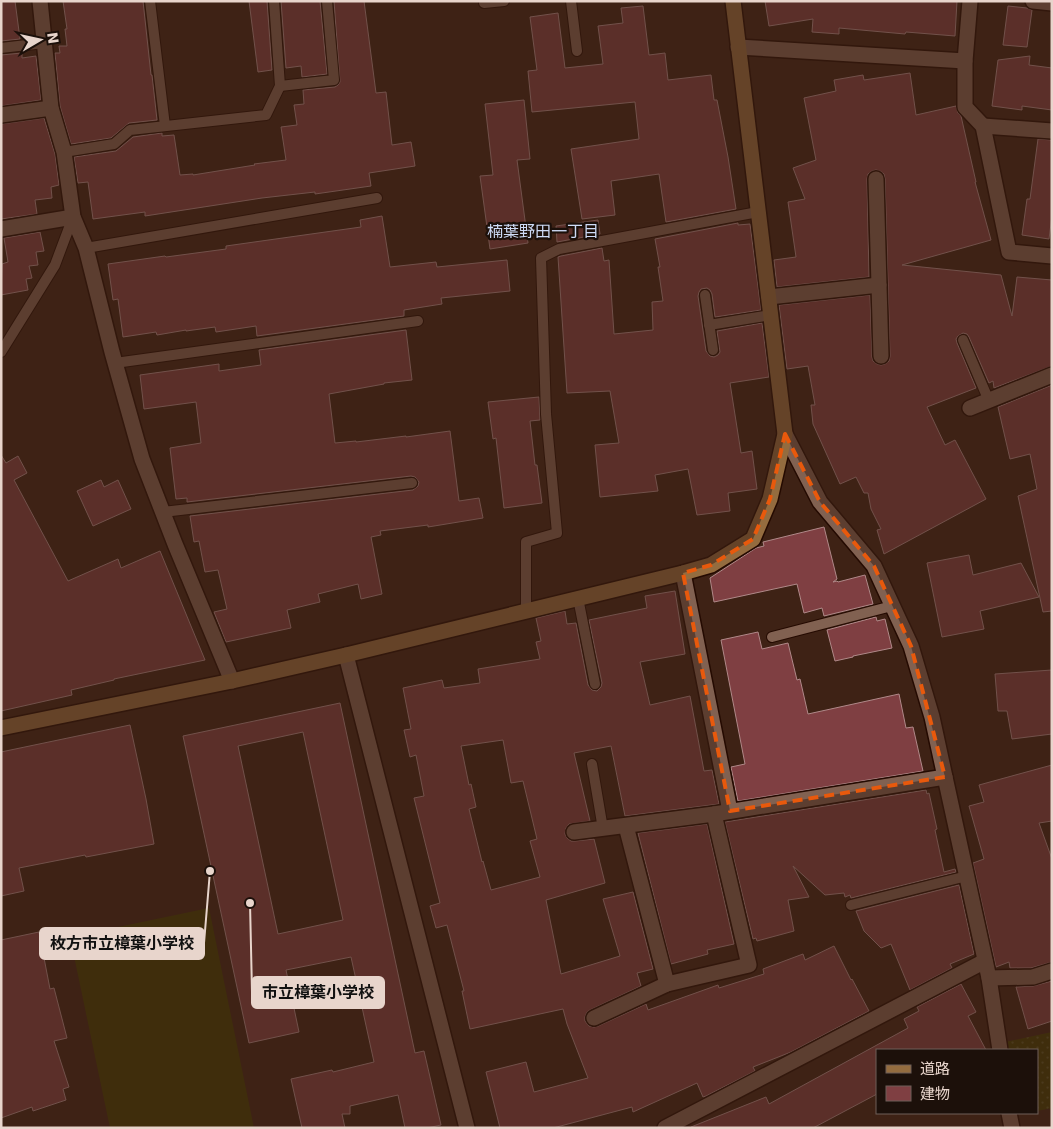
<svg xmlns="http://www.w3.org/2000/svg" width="1053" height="1129" font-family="'DejaVu Sans','Noto Sans JP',sans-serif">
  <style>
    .green { fill: url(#green-dots) }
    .pitch { fill: #413b02 }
    .building { fill: #7f3f42; stroke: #b08989; fill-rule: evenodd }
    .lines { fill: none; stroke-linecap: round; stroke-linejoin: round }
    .lane-casing { stroke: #240a01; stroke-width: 12 }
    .street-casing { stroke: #240a01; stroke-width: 18 }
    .secondary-casing { stroke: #240a01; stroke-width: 18 }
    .lane { stroke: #816151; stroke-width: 10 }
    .street { stroke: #816151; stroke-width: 15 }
    .secondary { stroke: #946c3f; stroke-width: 15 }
    .marked { fill: none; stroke: #e8590c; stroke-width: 4; stroke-dasharray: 10 6; stroke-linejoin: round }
    .labels { text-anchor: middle; stroke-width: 4.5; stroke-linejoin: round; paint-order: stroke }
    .neighbourhood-label { font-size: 16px; fill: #cedbf6; stroke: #1c100a }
    .leader { fill: none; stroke: #e8d5cc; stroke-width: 2 }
    .callout-dot { fill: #e8d5cc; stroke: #1c100a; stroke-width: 2 }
    .callout { fill: #e8d5cc; stroke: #e8d5cc; stroke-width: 2 }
    .callout-label { font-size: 16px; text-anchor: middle; font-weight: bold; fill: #111 }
  </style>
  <defs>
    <pattern id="green-dots" width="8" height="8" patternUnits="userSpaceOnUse" patternTransform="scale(1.25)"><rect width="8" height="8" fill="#413b02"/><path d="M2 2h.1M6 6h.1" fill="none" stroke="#5c5626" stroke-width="1.8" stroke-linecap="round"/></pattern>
  </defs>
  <rect width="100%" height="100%" fill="#3e2215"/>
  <path class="green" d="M1052,1032V1108L1037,1111V1050H1007L1005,1042Z"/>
  <path class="pitch" d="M209,908L254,1128H110L70,937Z"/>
  <g class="building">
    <path d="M1,1H15L20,39L1,41Z"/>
    <path d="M63,1H143L151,75H152L157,120L129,123L111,138L71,144L60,106L55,53H60L59,46H67L65,29H67Z"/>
    <path d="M249,1H267L272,70L258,72Z"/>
    <path d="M281,1H320L327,74L302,77L301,66L286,68Z"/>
    <path d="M334,1H364L376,93L386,92L392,145L411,142L415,166L369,173L371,186L315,194V192L262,198L145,216V212L93,219L88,182L78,183L74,157L116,151L133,137L162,133V136L174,135L180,175L193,174V175L255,165L254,164L286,160L281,127L297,125L294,105L304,104L303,90L335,87L338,85L340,82Z"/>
    <path d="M765,1H957L955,36L906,32L905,34L839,28V34L812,32L813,19L769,26Z"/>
    <path d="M643,6L649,55L665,53L668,80L711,75L714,100H717L728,157L736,209L666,222L659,174L611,181L615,215L582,219L571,149L639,139L635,102L532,112L528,71L537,70L530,17L558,13L565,68L603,64L598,26L623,23L621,8Z"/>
    <path d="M1008,6L1027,8L1032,10L1027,47L1003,45Z"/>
    <path d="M22,53V58L36,56L41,100L1,106V55Z"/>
    <path d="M1030,56L1029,65L1052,68V110L1022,106V110L992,106L998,60Z"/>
    <path d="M910,73L916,115L956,106L958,113L961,116L976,182H975L991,240L902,265L1001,275L1012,316L1017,277L1052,280V366L994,388L993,381L989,383L969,337L967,334L963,333L958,336L956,339L957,343L976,388L927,407L945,445L955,440L986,499L884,554L877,530L881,529L871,509L868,493H864L856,477L840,484L813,424L811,405H815L808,366L787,369L779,305L870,295L872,357L873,361L877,364L881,365L885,364L889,361L890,356L885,179L884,174L880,171L876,170L872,171L868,174L867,179L869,277L777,287L774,260L796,257L788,202L805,199L793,168L816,160L804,98L836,91L834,80L863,75L864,80Z"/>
    <path d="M524,100L530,159L517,160L528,243L490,249L480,176L493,175L485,104Z"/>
    <path d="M44,118L55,154L59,185L51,187L52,198L35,200L37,214L1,219V124Z"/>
    <path d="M1038,139L1052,140V216L1049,239L1022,235L1027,199H1030Z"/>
    <path d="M382,216L390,267L436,262L437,267L507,260L510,291L441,298L442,304L404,310V316L257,336L256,326L216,332L215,327L186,331V330L157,335L156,332L123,337L118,299L113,300L108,264L165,256L166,257L226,249V246L361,227L360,220Z"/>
    <path d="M598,220L600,234L557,242L556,226Z"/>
    <path d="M738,223V225L750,224L761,310L715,317L712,294L710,290L707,288L701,289L699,292L698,296L706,351L710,356L714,357L718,355L720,352L717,331L762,323L769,377L730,383L741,453L752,451L757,489L728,493L730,511L697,515L688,469L655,475L658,491L600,497L595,445L619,443L610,391L567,393L558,257L561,256L602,248L604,261L609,260L614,334L653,330L652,302L663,301L658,267H660L655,239Z"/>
    <path d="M40,232L44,251L36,252L38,265L29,266L32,278L26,279L28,290L1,295L2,264L8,262L4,238Z"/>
    <path d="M406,330L412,380L384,383V384L329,394L335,443L356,441V442L406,436V437L450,431L459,501L479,498L483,518L428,527V525L380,531L381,535L371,537L382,594L361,599L358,584L318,594L320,602L287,610L291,628L226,642L214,612L227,609L218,570L205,572L199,541L194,542L190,516L413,490L418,486L419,482L415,477L411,476L187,502V498L176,499L170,448L201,443L196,402L144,409L140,375L219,364V371L261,365L259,350Z"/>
    <path d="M1052,385V611L1043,612L1018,496L1037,489L1030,454L1010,459L998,407Z"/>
    <path d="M539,397L540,420L530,421L535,465H537L542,503L504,508L496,438L493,439L488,402Z"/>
    <path d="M1,455L6,463L18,456L27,473L14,480L68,581L118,559L121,568L160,551L205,660L114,679V680L71,690L72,695L1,711Z"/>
    <path d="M101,480L104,487L118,480L131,509L93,526L77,491Z"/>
    <path d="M824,527L837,579L833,582L837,581L838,582L865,575L873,604L824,616L822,608L804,613L797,584L714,602L710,578L756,548L764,546L763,542Z"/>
    <path d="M969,555L973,575L1021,563L1039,597L980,611L984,629L942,637L927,563Z"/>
    <path d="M675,591L685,654L640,662L650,705L690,696L704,771L712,770L719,804L625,816L611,746L574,753L590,821L569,824L566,828L565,834L567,838L571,841H575L594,839L605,883L546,900L561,974L620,956L603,899L633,892L653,969L637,973L641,986L590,1010L587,1012L585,1017V1021L589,1026L594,1027L598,1026L646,1004L648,1010L718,985L719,988L764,974L763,969L803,954L805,960L834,946L851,980L852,979L869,1011L791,1052L753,1067L755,1071L706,1096L703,1097L697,1083L633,1112L632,1107L553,1128H500L486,1072L526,1062L534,1092L588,1078L567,1024L563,1009L470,1029L462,991H464L447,925L436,928L430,906L440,903L414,798L424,796L416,755L410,757L404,730L411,729L403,688L442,680L444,688L480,683L478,669L540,659L536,642L541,641L536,618L565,611L567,624L576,623L588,685L592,690L597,691L601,687L602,683L589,620L647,608L645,596ZM503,740L511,783L523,781L537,839L530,841L540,877L491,890L483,861L482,862L469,809L476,807L471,784L469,785L461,746Z"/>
    <path d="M876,617L877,621L885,619L892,648L853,656V657L835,661L827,630Z"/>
    <path d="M758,632L762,649L788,643L797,680L800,679L808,714L899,694L906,728L913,727L923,771L738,801L731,767L745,764L721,640Z"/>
    <path d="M1052,670V734L1012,739L1007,711H998L995,674Z"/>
    <path d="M340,703L415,1053L424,1051L441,1125L427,1128H405L398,1095L350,1106V1114H342L345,1128H302L291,1079L332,1070L333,1072L374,1062L351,957L286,970L299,1032L249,1043L183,736ZM303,732L343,920L278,934L238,746Z"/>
    <path d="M130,725L146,799L154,844L86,857L85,855L19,868L24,891L1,896V752Z"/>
    <path d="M1052,765V821L1039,823L1052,859V962L1031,968H1010L1009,962L996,967L973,863L984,859L969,806L984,802L979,785Z"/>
    <path d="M926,790L927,794L929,793L937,829L935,830L944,872L955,869L956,872L851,898L850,895L845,897L844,893L825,895L793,866L809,897L788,900L794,931L757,941L756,938L753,939L725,822Z"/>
    <path d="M707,824L734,944L707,950L708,954L671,964L638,833Z"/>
    <path d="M959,885L974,954L950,964L952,968L910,990L891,944L881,948L864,931L856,911Z"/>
    <path d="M39,932L50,989L54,988L67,1038L54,1041L69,1087L63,1089L66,1100L33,1111L32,1107L1,1118V940Z"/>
    <path d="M1052,981V1021L1028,1029L1016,987L1033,986Z"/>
    <path d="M961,984L976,1012L968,1016L986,1050H877V1094L813,1128H691V1127L766,1097L769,1104L908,1028L904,1019L919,1011L917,1007Z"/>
  </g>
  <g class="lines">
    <g class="lane-casing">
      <g id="lane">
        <path d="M150,1L165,126"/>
        <path d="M571,1L577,51"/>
        <path d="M484,3L504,1"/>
        <path d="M1,48L44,43"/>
        <path d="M280,86L334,80L327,1"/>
        <path d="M64,152L114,144L130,130L266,115L280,86L274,1"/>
        <path d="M86,248L377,198"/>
        <path d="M705,295L713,350"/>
        <path d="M709,325L771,315"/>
        <path d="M963,340L989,401"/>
        <path d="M1,352L55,265L73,217"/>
        <path d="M115,363L418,321"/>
        <path d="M163,512L412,483"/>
        <path d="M578,598L595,684"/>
        <path d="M526,611V542L557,533L546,414L541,258L559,249L758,212"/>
        <path d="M772,637L892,606"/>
        <path d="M592,764L603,829"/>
        <path d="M851,905L967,876"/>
      </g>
    </g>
    <g class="street-casing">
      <g id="street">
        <path d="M40,1L51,108L64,152L73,217L86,248L112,352L142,459L175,544L232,681"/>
        <path d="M970,1L965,61V107L983,126L1009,252L1052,256"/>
        <path d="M1033,1L1052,3"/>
        <path d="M738,47L965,61"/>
        <path d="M1,115L51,108"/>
        <path d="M983,126L1052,131"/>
        <path d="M876,179L881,356"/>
        <path d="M1,229L73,217"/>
        <path d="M769,297L879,285"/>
        <path d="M970,408L1052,375"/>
        <path d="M785,434L820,502L874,566L911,646L932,717L945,777L989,978L1000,1050"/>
        <path d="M683,573L730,811"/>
        <path d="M346,655L467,1128"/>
        <path d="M626,826L667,984"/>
        <path d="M574,832L714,814"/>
        <path d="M989,978L1033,977L1052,971"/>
        <path d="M594,1018L667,984L749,965L714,814L945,777"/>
        <path d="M1009,1113L1012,1128"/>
        <path d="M665,1128L985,961"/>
      </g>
    </g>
    <g class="secondary-casing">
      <path id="secondary" d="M1,728L232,681L346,655L683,573L711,565L753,539L770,499L785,434L733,1"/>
    </g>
    <use href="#lane" class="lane"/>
    <use href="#street" class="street"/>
    <use href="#secondary" class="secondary"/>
  </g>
  <path d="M0 0H1053V1129H0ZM785,434L820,502L874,566L911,646L945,777L730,811L683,573L711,565L753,539L770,499Z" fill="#3e2215" fill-opacity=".55" fill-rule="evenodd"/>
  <path class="marked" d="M785,434L820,502L874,566L911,646L945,777L730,811L683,573L711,565L753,539L770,499Z"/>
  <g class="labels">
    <g class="neighbourhood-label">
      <text x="543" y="237">楠葉野田一丁目</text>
    </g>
  </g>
  <path class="leader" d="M210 871L204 943M250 903L252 992"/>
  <g class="callout-dot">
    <circle cx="210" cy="871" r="5"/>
    <circle cx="250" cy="903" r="5"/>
  </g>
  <g class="callout">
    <rect x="40" y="928" width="164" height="31" rx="5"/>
    <rect x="252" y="977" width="132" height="31" rx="5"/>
  </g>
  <g class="callout-label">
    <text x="122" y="949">枚方市立樟葉小学校</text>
    <text x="318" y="998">市立樟葉小学校</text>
  </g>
  <rect width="1053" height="1129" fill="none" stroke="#e8d5cc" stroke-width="5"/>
  <rect x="876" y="1049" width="162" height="65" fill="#1c100a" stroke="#6e5f58"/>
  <rect x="886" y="1065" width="25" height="8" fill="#946c3f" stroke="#6e5f58"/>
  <text x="920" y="1074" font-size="15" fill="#e8d5cc">道路</text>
  <rect x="886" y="1086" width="25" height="15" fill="#7f3f42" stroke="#6e5f58"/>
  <text x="920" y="1099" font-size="15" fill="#e8d5cc">建物</text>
  <g transform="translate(40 40) rotate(81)" stroke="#1c100a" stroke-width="4" paint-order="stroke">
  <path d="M0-4L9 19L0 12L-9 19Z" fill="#e8d5cc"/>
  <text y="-8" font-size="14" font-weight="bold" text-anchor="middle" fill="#e8d5cc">N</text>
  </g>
</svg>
